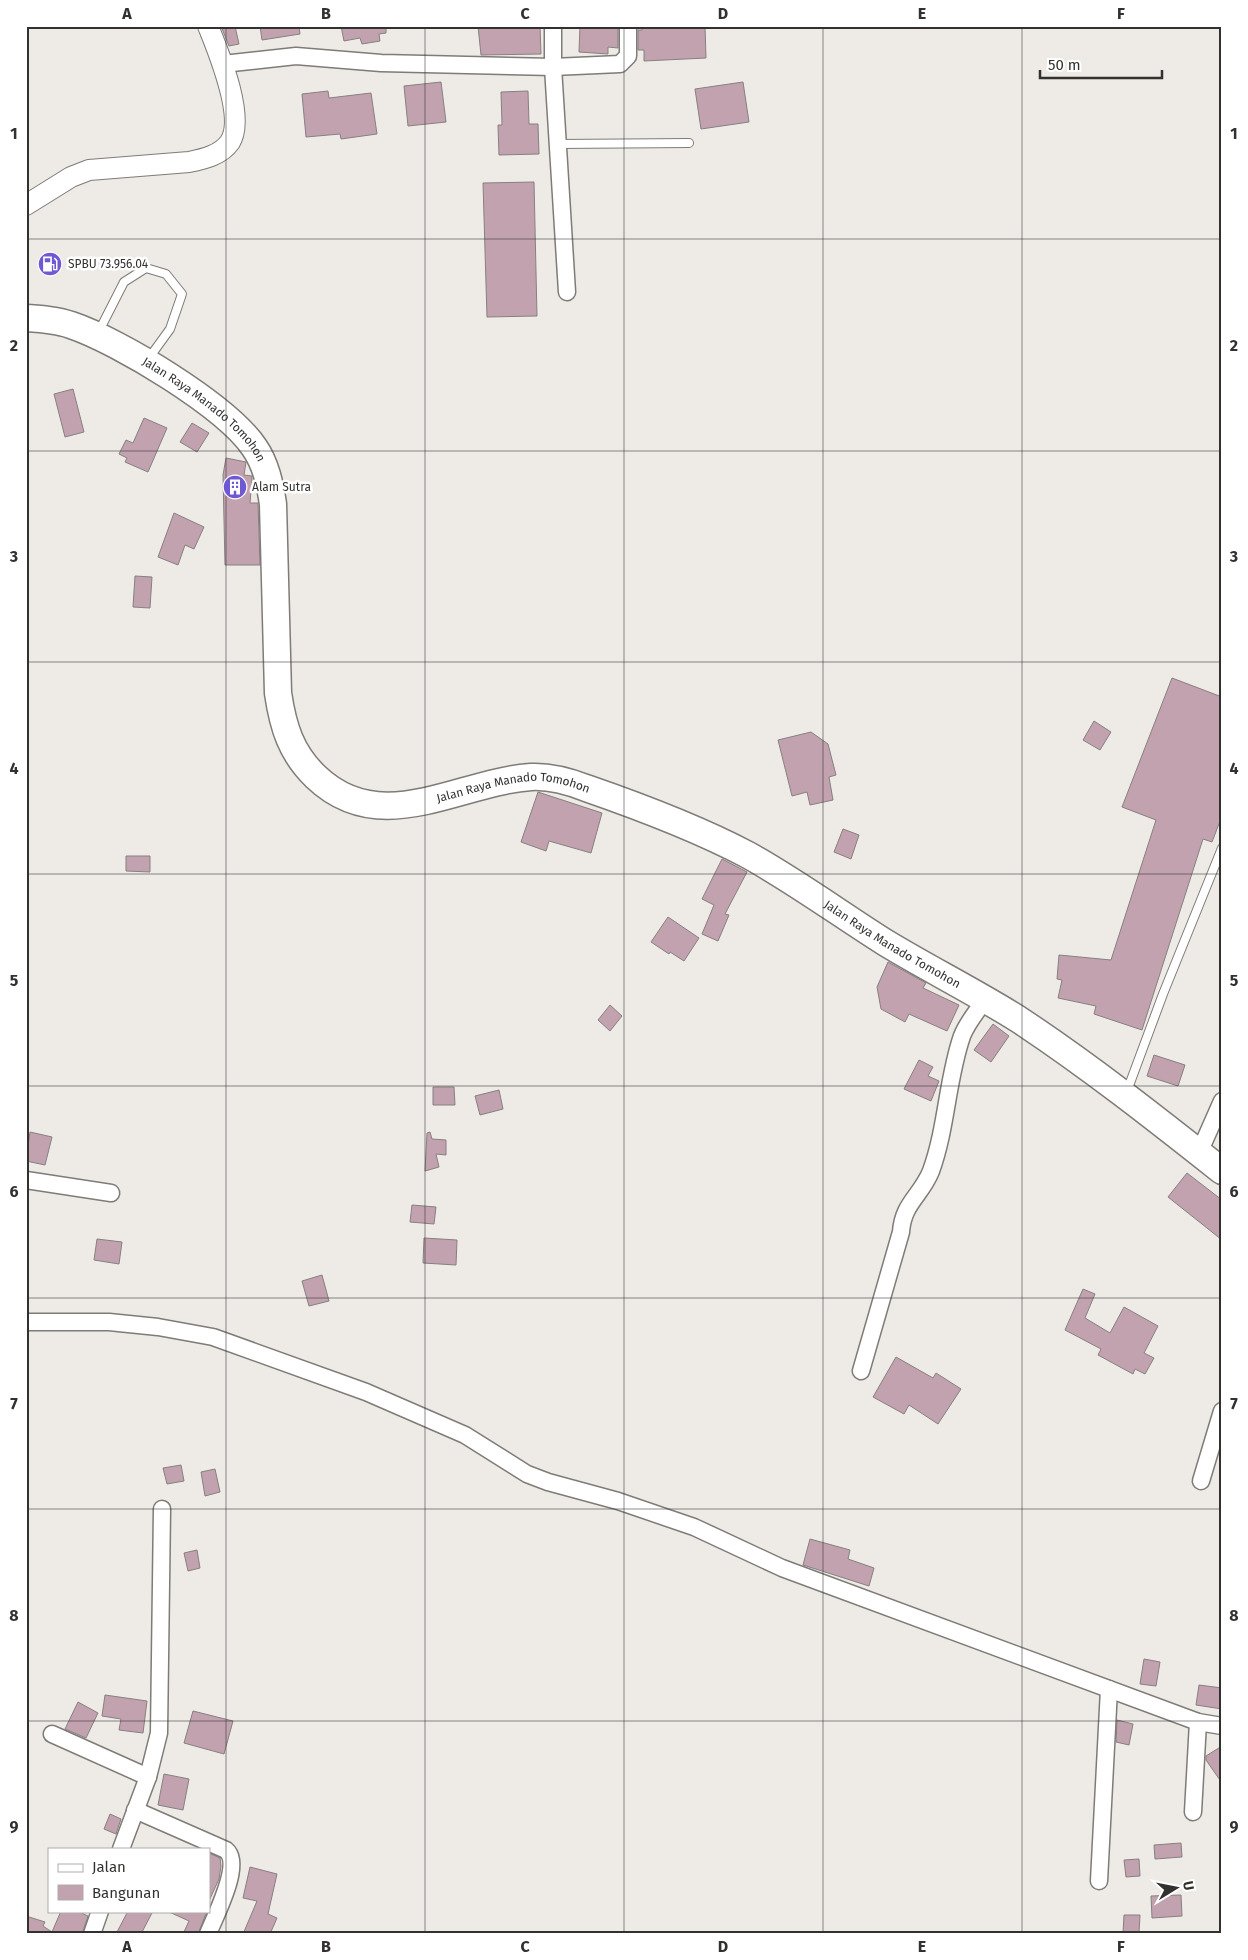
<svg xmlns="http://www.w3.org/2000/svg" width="1248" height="1960" font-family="'Fira Sans',sans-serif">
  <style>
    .building { fill: #c2a2ae; stroke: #868082 }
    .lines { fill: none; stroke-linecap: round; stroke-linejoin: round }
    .service-casing { stroke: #7f7b77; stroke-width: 10 }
    .minor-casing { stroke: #7f7b77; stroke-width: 19 }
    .tertiary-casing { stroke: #7f7b77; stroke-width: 22 }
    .trunk-casing { stroke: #7f7b77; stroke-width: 29 }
    .service { stroke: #fff; stroke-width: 8 }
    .minor { stroke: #fff; stroke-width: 16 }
    .tertiary { stroke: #fff; stroke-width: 20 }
    .trunk { stroke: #fff; stroke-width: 26 }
    .grid { fill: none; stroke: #32312f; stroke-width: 1; stroke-opacity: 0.55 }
    .labels { text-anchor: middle; stroke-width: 5; stroke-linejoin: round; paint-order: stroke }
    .poi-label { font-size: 12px; fill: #32312f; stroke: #fff; text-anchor: start }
    .street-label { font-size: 12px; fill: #32312f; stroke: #fff }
    .neatline { fill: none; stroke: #32312f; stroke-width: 2 }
    .grid-label { font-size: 16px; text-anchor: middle; font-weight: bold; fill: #32312f }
  </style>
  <rect width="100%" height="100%" fill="#eeeae5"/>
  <g class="building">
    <path d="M221,26H235L239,44L229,46Z"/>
    <path d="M260,26H299L300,34L262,40Z"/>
    <path d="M341,26H386V33L379,34L380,41L362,44L360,38L344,41Z"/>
    <path d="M478,26H540L541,54L481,55Z"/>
    <path d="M580,26L618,28V48L608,47V54L579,52Z"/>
    <path d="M642,26H705L706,58L644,61V50H638V30H642Z"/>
    <path d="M441,82L446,122L408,126L404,86Z"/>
    <path d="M743,82L749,122L701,129L695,89Z"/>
    <path d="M328,91L329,98L371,93L377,134L341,139L340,134L306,137L302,94Z"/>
    <path d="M528,91L529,124H538L539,154L499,155L498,125H502L501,92Z"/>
    <path d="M534,182L537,316L487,317L483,183Z"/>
    <path d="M73,389L84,432L65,437L54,394Z"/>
    <path d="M144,418L167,428L148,472L125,462L127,458L119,454L126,440L133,443Z"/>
    <path d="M192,423L209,433L197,452L180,442Z"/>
    <path d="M226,458L246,462L244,475L252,476V479L250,503H258L260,565H225L223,475Z"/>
    <path d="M174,513L204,527L194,549L185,545L178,565L158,557Z"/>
    <path d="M135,576L152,577L150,608L133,607Z"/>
    <path d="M1172,678L1222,697V816L1212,842L1203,839L1142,1030L1094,1014L1096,1006L1058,998L1062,980L1057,979L1059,955L1111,960L1156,820L1122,807Z"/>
    <path d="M1094,721L1111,732L1100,750L1083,740Z"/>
    <path d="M811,732L828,744L836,775L829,777L833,800L810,805L807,792L792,796L778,740Z"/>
    <path d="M538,792L602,813L591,853L549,841L546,851L521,842Z"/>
    <path d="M843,829L859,835L851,859L834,852Z"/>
    <path d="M126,856H150V872L126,871Z"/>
    <path d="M722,859L747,872L725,914L729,915L718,941L702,934L714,905L702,899Z"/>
    <path d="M668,917L699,938L684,961L670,952L669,954L651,942Z"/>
    <path d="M888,962L926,983L923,988L959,1005L947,1031L909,1014L905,1022L881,1009L877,987Z"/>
    <path d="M610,1005L622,1016L610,1031L598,1020Z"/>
    <path d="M993,1024L1009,1036L991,1062L974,1050Z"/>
    <path d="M1154,1055L1185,1065L1178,1086L1147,1076Z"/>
    <path d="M919,1060L933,1067L928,1076L939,1081L931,1101L904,1089Z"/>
    <path d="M433,1087H454L455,1105H433Z"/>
    <path d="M499,1090L503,1109L480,1115L475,1096Z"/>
    <path d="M30,1132L52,1137L45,1165L26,1161Z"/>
    <path d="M430,1132L432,1139L446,1140V1155L436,1154L439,1167L425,1171L427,1133Z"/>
    <path d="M1187,1173L1222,1200V1240L1168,1197Z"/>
    <path d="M412,1205L436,1207L434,1224L410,1222Z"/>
    <path d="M424,1238L457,1240L456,1265L423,1263Z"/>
    <path d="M97,1239L122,1242L119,1264L94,1260Z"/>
    <path d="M322,1275L329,1301L309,1306L302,1281Z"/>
    <path d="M1083,1289L1095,1294L1085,1318L1110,1333L1124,1307L1158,1326L1144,1353L1154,1358L1145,1374L1135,1369L1133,1374L1098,1355L1101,1349L1065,1330Z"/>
    <path d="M896,1357L933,1378L936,1373L961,1389L938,1424L909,1405L904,1414L873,1397Z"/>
    <path d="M181,1465L184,1481L167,1484L163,1468Z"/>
    <path d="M215,1469L220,1492L205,1496L201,1472Z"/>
    <path d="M810,1539L850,1550L848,1559L874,1568L869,1586L803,1565Z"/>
    <path d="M197,1550L200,1568L188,1571L184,1553Z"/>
    <path d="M1144,1659L1160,1662L1156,1686L1140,1684Z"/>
    <path d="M1199,1685L1222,1688V1709L1196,1705Z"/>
    <path d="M105,1695L147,1701L143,1733L119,1730L121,1719L102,1716Z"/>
    <path d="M78,1702L98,1713L86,1738L65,1729Z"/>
    <path d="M193,1711L233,1721L224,1754L184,1743Z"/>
    <path d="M1117,1720L1133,1724L1129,1745L1116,1742Z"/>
    <path d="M1222,1746V1783L1206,1760V1756Z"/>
    <path d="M164,1774L189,1779L183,1810L158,1805Z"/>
    <path d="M110,1814L121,1819L116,1834L104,1829Z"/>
    <path d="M1181,1843L1182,1857L1155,1859L1154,1845Z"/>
    <path d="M209,1853L220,1858L221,1866L219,1879L209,1901Z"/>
    <path d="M1139,1859L1140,1876L1126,1877L1124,1860Z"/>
    <path d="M250,1867L277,1874L268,1914L277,1918L270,1934H243L257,1901L243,1898Z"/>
    <path d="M1181,1895L1182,1916L1152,1918L1151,1896Z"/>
    <path d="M61,1911H77L88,1916L82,1934H26V1916L45,1922L43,1926L52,1932Z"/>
    <path d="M128,1911H153L141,1934H116Z"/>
    <path d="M167,1911H207L198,1934H183L189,1921Z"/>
    <path d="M1124,1915H1140L1139,1933H1123Z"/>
  </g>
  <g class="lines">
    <g class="service-casing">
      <g id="service">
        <path d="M558,144L689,143"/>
        <path d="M99,331L124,282L146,268L166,274L182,294L170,329L149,358"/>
        <path d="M1127,1091L1163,994L1222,848"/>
      </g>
    </g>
    <g class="minor-casing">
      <g id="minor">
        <path d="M553,26V67L567,292"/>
        <path d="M223,64L296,56L381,63L553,67L620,64L628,56V26"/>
        <path d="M1199,1153L1222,1101"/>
        <path d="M26,1180L111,1193"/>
        <path d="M26,1322H109L158,1327L213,1337L366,1392L465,1435L527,1474L548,1482L618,1501L694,1527L782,1568L1198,1722L1222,1726"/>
        <path d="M861,1371L901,1232C903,1203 921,1196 931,1171C947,1127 947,1079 962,1036C967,1023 977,1011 985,1000"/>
        <path d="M1201,1481L1222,1411"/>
        <path d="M52,1734L148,1777"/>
        <path d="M135,1810L226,1850C243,1864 215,1916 208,1934"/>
        <path d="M1193,1812L1198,1722"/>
        <path d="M121,1849L148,1777L159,1733L162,1509"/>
        <path d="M1099,1881L1109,1689"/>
        <path d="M92,1934L100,1911"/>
      </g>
    </g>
    <g class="tertiary-casing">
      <path id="tertiary" d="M26,205L71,177L89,170L189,162C204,159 221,155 230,142C246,117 218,51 208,26"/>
    </g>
    <g class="trunk-casing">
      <g id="trunk">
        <path id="s1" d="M26,318C41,319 57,320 71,325C119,341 226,406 254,447C266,464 270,484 273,504L278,693C283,727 291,753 316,777C381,839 458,782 531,777C550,776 568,781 586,788C641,807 697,828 748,855C795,881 840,914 886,943C929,969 975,992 1018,1019C1089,1066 1155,1118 1222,1171"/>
      </g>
    </g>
    <use href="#service" class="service"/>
    <use href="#minor" class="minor"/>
    <use href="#tertiary" class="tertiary"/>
    <use href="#trunk" class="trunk"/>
  </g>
  <path class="grid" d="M226,26V1934M425,26V1934M624,26V1934M823,26V1934M1022,26V1934M26,239H1222M26,451H1222M26,662H1222M26,874H1222M26,1086H1222M26,1298H1222M26,1509H1222M26,1721H1222"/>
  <defs>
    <g id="fuel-disc" transform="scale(1.25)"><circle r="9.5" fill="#6f59d3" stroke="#fff"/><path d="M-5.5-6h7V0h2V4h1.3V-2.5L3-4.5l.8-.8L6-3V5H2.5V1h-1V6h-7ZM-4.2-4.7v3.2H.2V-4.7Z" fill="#fff"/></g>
    <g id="building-disc" transform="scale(1.25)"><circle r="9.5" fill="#6f59d3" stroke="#fff"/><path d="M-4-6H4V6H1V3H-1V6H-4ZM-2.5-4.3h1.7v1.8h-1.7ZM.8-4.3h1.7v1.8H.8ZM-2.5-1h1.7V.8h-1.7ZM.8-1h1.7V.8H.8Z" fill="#fff"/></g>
  </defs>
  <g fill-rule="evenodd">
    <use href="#fuel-disc" x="50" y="264"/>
    <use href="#building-disc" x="235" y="487"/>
  </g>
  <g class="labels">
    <g class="poi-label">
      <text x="68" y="268">SPBU 73.956.04</text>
      <text x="252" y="491">Alam Sutra</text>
    </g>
    <g class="street-label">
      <text dy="4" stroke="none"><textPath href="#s1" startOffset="205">Jalan Raya Manado Tomohon</textPath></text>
      <text dy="4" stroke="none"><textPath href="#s1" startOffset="819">Jalan Raya Manado Tomohon</textPath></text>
      <text dy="4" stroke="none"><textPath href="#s1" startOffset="1239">Jalan Raya Manado Tomohon</textPath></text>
    </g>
  </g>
  <rect width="1248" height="1960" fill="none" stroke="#ffffff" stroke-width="55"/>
  <rect x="48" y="1848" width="162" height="65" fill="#ffffff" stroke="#adadac"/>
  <rect x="58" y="1864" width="25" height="8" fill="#ffffff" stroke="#adadac"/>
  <text x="92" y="1872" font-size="15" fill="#32312f">Jalan</text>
  <rect x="58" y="1885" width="25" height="15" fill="#c2a2ae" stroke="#adadac"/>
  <text x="92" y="1898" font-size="15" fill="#32312f">Bangunan</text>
  <g transform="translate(1176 1888) rotate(80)" stroke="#ffffff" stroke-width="4" paint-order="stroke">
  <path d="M0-4L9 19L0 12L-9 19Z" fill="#32312f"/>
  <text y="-8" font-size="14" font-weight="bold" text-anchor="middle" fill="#32312f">U</text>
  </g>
  <path d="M1040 70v8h122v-8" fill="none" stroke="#32312f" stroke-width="2.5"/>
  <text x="1048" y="70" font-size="15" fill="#32312f" stroke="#ffffff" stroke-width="4" paint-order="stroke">50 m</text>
  <rect x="28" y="28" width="1192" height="1904" class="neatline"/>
  <g class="grid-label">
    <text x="127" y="19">A</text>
    <text x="326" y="19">B</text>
    <text x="525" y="19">C</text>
    <text x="723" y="19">D</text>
    <text x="922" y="19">E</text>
    <text x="1121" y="19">F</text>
    <text x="14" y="139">1</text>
    <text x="1234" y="139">1</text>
    <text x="14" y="351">2</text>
    <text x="1234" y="351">2</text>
    <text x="14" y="562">3</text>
    <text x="1234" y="562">3</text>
    <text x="14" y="774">4</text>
    <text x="1234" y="774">4</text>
    <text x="14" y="986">5</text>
    <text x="1234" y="986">5</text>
    <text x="14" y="1197">6</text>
    <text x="1234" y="1197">6</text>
    <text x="14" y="1409">7</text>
    <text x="1234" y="1409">7</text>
    <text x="14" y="1621">8</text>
    <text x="1234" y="1621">8</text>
    <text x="14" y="1832">9</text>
    <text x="1234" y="1832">9</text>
    <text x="127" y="1952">A</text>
    <text x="326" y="1952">B</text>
    <text x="525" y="1952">C</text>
    <text x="723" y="1952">D</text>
    <text x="922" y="1952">E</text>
    <text x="1121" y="1952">F</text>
  </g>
</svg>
